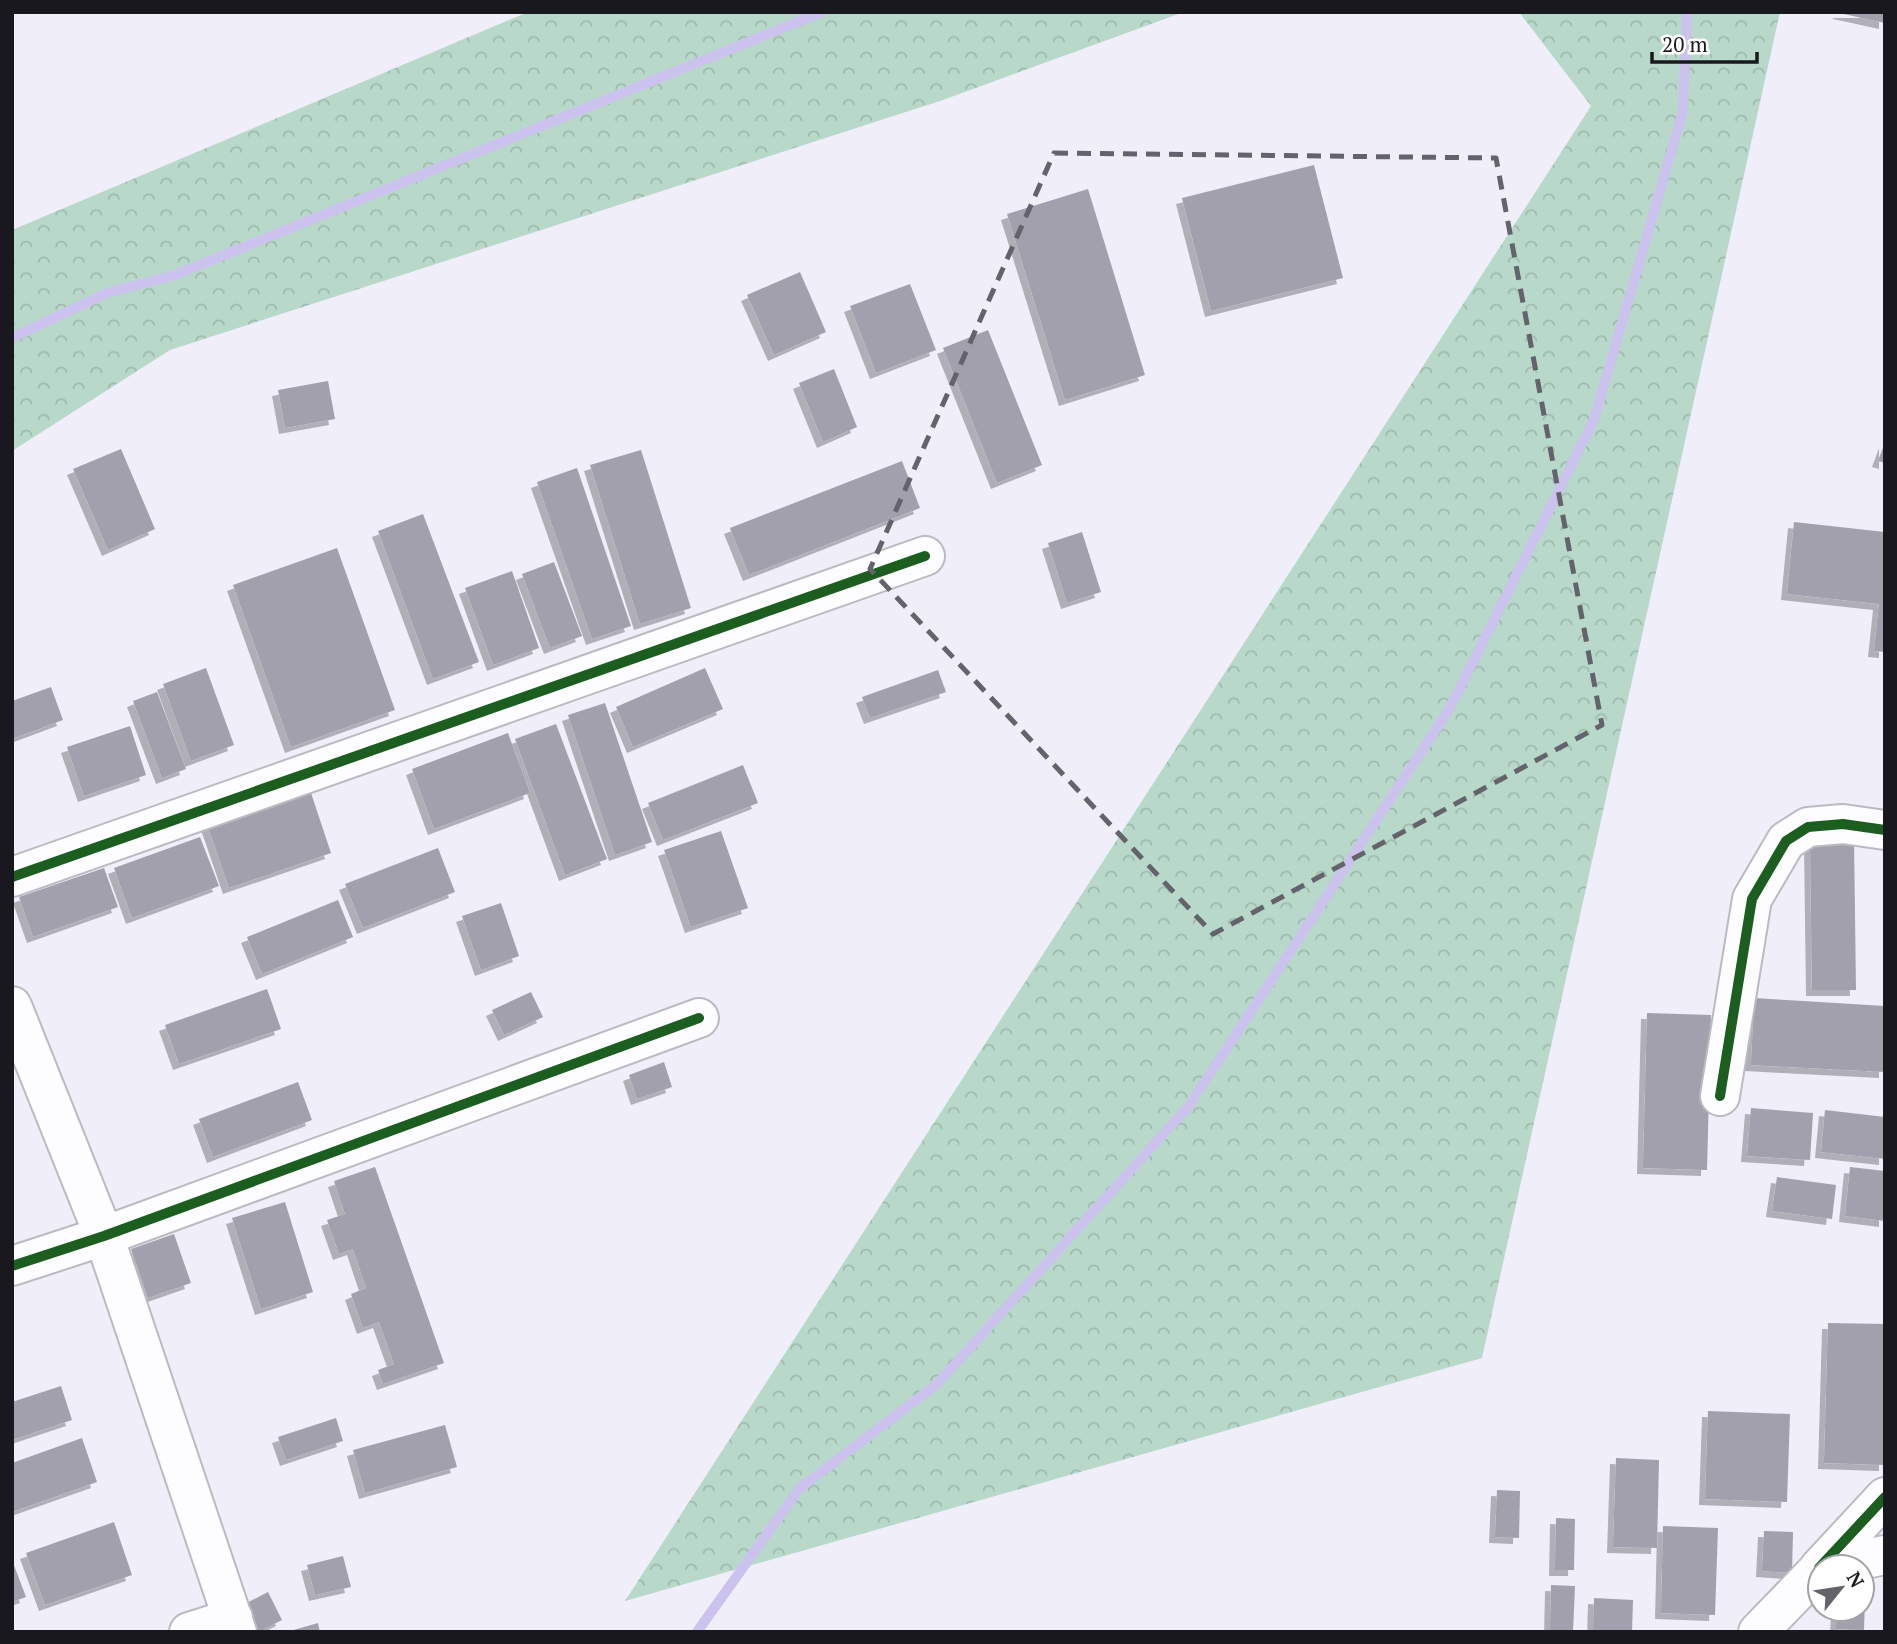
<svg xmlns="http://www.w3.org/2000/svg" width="1897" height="1644" font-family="'PT Serif',serif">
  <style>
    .forest { fill: url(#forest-crowns) }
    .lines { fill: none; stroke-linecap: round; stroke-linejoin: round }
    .stream { stroke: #ccc2ee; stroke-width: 10 }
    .building { fill: #a3a0ae; filter: url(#shadow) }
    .minor-casing { stroke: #bbbac2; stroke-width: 42 }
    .minor { stroke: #fdfcfe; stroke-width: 38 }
    .cycleway-casing { stroke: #fff; stroke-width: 15 }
    .cycleway { stroke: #1b5e20; stroke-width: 10 }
    .marked { fill: none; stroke: #64636b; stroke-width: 5; stroke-dasharray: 14 9; stroke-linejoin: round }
  </style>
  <defs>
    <pattern id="forest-crowns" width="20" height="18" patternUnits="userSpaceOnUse" patternTransform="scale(1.75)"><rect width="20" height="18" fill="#b8d9ca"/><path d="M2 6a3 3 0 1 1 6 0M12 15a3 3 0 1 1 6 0" fill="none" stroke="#9ebaad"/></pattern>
    <filter id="shadow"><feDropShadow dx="-6" dy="6" stdDeviation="0" flood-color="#0004"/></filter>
  </defs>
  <rect width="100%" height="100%" fill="#f0eef9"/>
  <g class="forest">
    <path d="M528,12H1184L943,100L170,350L12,451V230Z"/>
    <path d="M1519,12H1780L1482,1358L625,1601L1591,106Z"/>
  </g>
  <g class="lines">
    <g class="stream">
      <path d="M12,338L107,293L175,275L822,12"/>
      <path d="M697,1632L799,1489L937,1384L1189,1106L1450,708L1594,420L1683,111L1687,12"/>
    </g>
  </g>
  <g class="building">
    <path d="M1839,12H1885V23L1839,13Z"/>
    <path d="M1314,165L1343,278L1211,311L1182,198Z"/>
    <path d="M1088,189L1145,375L1065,400L1007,214Z"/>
    <path d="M800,272L826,332L774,355L747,295Z"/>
    <path d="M910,284L936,350L876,373L850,306Z"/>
    <path d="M988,330L1042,465L997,483L943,348Z"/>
    <path d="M834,369L857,427L823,442L799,383Z"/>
    <path d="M328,381L335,419L285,428L278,390Z"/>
    <path d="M1885,442V463L1878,461Z"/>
    <path d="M121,449L155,529L108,550L73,469Z"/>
    <path d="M641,450L691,608L640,624L590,465Z"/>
    <path d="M902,461L920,508L749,575L730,528Z"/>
    <path d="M577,468L631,626L592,639L537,482Z"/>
    <path d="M423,514L479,662L433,679L378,531Z"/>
    <path d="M1794,522L1885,532V652L1874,651L1879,604L1787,594Z"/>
    <path d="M1082,532L1101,592L1067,603L1048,543Z"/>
    <path d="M337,548L395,710L291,747L233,585Z"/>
    <path d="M554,562L582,636L550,648L522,574Z"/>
    <path d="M512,571L539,648L493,665L465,588Z"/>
    <path d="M206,668L234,745L191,761L163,684Z"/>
    <path d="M705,668L723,709L633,747L616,707Z"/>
    <path d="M938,670L946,692L870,718L862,697Z"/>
    <path d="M51,687L63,720L12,739V701Z"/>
    <path d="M157,692L186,769L162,778L133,701Z"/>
    <path d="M605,703L652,842L615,855L568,715Z"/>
    <path d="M556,724L607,859L565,875L515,739Z"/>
    <path d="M130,726L146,775L84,796L67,747Z"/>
    <path d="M508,733L530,793L434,829L412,769Z"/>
    <path d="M743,765L758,803L663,840L648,803Z"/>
    <path d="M309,787L331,853L229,888L206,821Z"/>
    <path d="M721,831L748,908L691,927L664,850Z"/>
    <path d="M200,837L219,886L132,918L114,868Z"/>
    <path d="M1810,837H1854L1856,990H1812Z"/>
    <path d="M438,848L455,892L363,928L345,884Z"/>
    <path d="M104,868L118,907L33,937L19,897Z"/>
    <path d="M338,900L353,937L262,974L247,937Z"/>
    <path d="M501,903L519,956L481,970L462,916Z"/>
    <path d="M267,989L281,1029L179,1064L165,1025Z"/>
    <path d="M531,992L543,1017L504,1035L492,1010Z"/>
    <path d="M1754,998L1885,1006V1072L1751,1065Z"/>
    <path d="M1647,1013L1711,1015L1707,1170L1643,1168Z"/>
    <path d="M664,1062L672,1087L637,1099L629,1075Z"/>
    <path d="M298,1082L312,1120L213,1157L199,1119Z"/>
    <path d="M1751,1108L1813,1113L1810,1160L1747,1156Z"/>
    <path d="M1825,1110L1885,1117V1159L1821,1152Z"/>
    <path d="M375,1167L444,1363L383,1384L378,1370L394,1364L379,1322L363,1328L351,1294L366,1288L353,1249L339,1254L327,1220L345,1214L334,1181Z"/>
    <path d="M1850,1167L1885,1171V1221L1845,1216Z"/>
    <path d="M1777,1177L1836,1185L1832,1219L1772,1211Z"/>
    <path d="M285,1202L313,1292L261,1309L232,1218Z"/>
    <path d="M174,1234L191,1283L148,1298L131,1249Z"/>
    <path d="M1828,1323L1885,1324V1465L1824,1463Z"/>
    <path d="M61,1386L72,1420L12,1440V1402Z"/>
    <path d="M1708,1411L1790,1414L1787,1502L1705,1499Z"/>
    <path d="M336,1418L343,1441L286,1460L278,1437Z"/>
    <path d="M445,1425L457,1467L365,1493L353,1450Z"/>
    <path d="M82,1438L97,1482L12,1512V1463Z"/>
    <path d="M1616,1458L1659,1460L1657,1548L1613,1547Z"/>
    <path d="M1497,1490L1520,1491L1519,1538L1495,1537Z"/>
    <path d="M1556,1518L1575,1519L1574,1570H1555Z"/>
    <path d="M114,1522L132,1575L45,1605L26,1553Z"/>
    <path d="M1663,1526L1718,1528L1715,1615L1661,1613Z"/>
    <path d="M1764,1531L1793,1532L1792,1573L1762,1571Z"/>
    <path d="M343,1556L351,1587L315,1595L307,1565Z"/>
    <path d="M12,1560L26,1597L12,1602Z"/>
    <path d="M1862,1569H1866L1864,1630L1836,1629L1837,1609H1862Z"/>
    <path d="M1551,1585L1575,1586L1573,1632H1550Z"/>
    <path d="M268,1592L282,1620L259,1632H249L237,1608Z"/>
    <path d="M1594,1598L1633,1600L1632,1632H1593Z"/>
    <path d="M318,1623L320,1632H290V1631Z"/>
  </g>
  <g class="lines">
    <g class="minor-casing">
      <g id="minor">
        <path d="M12,877L925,556"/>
        <path d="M12,1006L104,1236L237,1632"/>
        <path d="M1720,1096L1752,899L1786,841L1808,827L1843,824L1885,830"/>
        <path d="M12,1266L104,1236L699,1018"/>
        <path d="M1825,1567L1885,1555"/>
        <path d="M1819,1568L1885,1497"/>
        <path d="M189,1632L233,1618"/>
        <path d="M1758,1632L1820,1568"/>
      </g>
    </g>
    <use href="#minor" class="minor"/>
    <g class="cycleway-casing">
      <g id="cycleway">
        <path d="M12,877L925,556"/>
        <path d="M1720,1096L1752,899L1786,841L1808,827L1843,824L1885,830"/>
        <path d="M12,1266L104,1236L699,1018"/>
        <path d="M1819,1568L1885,1497"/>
      </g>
    </g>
    <use href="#cycleway" class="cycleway"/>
  </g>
  <path class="marked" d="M1054,153L1496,158L1602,725L1213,934L870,569Z"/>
  <rect width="1897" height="1644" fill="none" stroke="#19181e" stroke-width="28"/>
  <g transform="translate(1841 1588) rotate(60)"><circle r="33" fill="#ffffff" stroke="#a3a3a5" stroke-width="2"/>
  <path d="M0-5L12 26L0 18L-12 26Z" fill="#64636b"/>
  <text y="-10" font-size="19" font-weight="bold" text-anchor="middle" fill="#19181e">N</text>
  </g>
  <path d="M1652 52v10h105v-10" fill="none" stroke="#19181e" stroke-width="3.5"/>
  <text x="1662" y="52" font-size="21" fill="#19181e" stroke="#ffffff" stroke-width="5" paint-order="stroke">20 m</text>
</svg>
